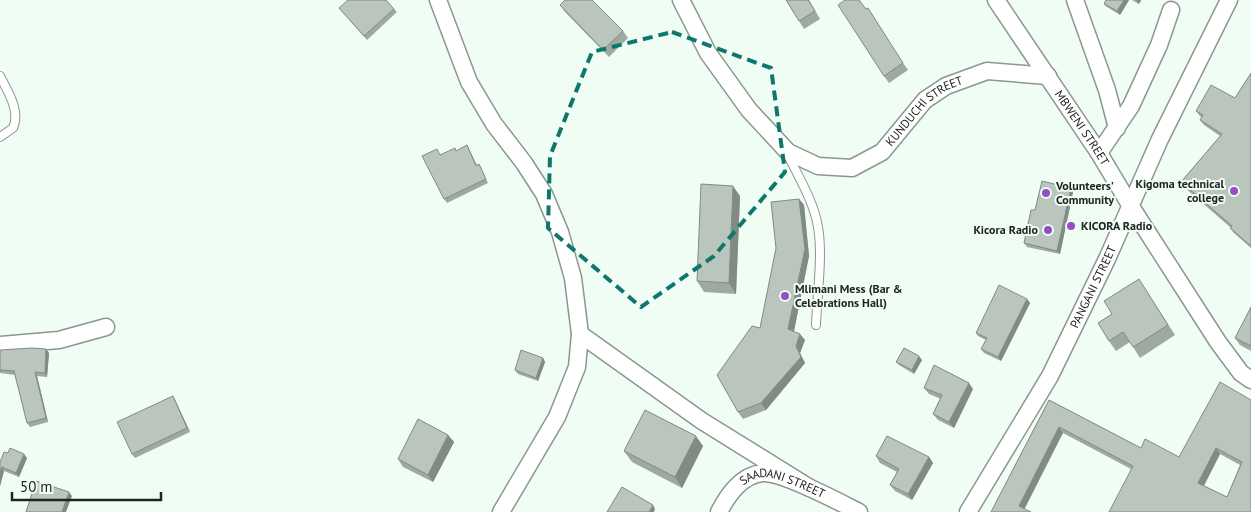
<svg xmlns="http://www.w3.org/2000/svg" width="1251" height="512" font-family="'PT Sans',sans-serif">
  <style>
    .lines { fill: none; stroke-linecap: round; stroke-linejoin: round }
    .service-casing { stroke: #8b978f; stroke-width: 10 }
    .minor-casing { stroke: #8b978f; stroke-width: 19 }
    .service { stroke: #fff; stroke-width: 8 }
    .minor { stroke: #fff; stroke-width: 16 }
    .wall { fill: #9fa9a3; fill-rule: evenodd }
    .shaded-wall { fill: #828a84 }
    .building { fill: #b9c5bd; stroke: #828a84; fill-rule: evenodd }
    .marked { fill: none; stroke: #0f766e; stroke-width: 4; stroke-dasharray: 10 6; stroke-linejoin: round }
    .poi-dot { fill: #934fc3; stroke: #effdf4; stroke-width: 2 }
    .labels { text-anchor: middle; stroke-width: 4; stroke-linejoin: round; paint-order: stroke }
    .street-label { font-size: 12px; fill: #202421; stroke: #effdf4 }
    .poi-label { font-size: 12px; font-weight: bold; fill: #202421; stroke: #effdf4; text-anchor: start }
  </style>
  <rect width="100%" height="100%" fill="#effdf4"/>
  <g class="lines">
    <g class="service-casing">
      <g id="service">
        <path d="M0,76C7,90 21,111 13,128L0,137"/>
        <path d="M788,155C799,178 814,202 818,227C823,255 817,296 816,325"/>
      </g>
    </g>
    <g class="minor-casing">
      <g id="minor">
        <path d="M438,0L469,82L494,124L524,163L544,194L560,232L573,278L580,334L577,367L557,417L501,512"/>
        <path id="s1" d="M681,0L708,53L749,110L788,152L818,166L852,168L882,152L925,100L946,86L987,71L1048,76"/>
        <path id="s2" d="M996,0L1099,153L1130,205L1218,342L1241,373L1251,380"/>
        <path d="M1075,0L1107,90L1117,128"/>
        <path d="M1099,153L1131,106L1159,45L1171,10"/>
        <path d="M580,334L702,421L810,488"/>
        <path d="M0,345L59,340L106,327"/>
        <path id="s3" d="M719,512C728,495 741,475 763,473C783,472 839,502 859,512"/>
        <path id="s4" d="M968,512L1050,376L1107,259L1160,139L1229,0"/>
      </g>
    </g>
    <use href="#service" class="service"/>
    <use href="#minor" class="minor"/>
  </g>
  <g class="wall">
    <path d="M786,0H809L820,19L804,29Z"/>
    <path d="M859,0L908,70L889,83L884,76Z"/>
    <path d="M1106,0H1129L1120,15L1107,7L1104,4Z"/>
    <path d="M1132,0H1141L1139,4Z"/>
    <path d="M560,5L623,31L628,38L609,57L565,12Z"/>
    <path d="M339,8L394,9L397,12L367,40Z"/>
    <path d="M1251,73V248L1234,233L1230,228V227L1184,187L1181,182L1220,136L1204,125L1200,120L1202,118L1200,116L1196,111L1235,98Z"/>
    <path d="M467,145L477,165L479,164L481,168L488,183L447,203L444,199L440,155L456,151Z"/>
    <path d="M1073,192L1060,254L1027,247L1024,243Z"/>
    <path d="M740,196L736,294L704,292L697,281Z"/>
    <path d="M799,199L804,205L809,256L794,331L805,340L800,353L805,363L766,410L743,419L738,412Z"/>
    <path d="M1146,290L1175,335L1140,358L1130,342L1116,351L1109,341L1112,314Z"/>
    <path d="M1027,299L1030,303L1001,361L984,353L981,349L986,340L978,336L976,333Z"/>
    <path d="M1251,307V351L1240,345L1235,338Z"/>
    <path d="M0,350L49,353L47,377L37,376L48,422L30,427L27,423L15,375L0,373Z"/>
    <path d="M543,358L545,362L538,381L518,374L515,370Z"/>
    <path d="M922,360L914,374L899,365L896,362Z"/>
    <path d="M924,388L973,389L954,428L938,420L933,414L941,399L929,394Z"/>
    <path d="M175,400L190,432L135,458L132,454Z"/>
    <path d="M1049,400L1141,448L1179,457L1251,400V512L1131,469L1063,433L991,512ZM1220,454L1240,465L1227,497L1204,486Z"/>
    <path d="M448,435L454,442L433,482L403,467L398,459Z"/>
    <path d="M703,446L682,488L632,462L624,451Z"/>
    <path d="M876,456L929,457L933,463L912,500L895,491L890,485L897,472L880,463Z"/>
    <path d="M27,458L19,477L4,471L0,486V460Z"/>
  </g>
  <g class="shaded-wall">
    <path d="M1124,0H1129L1120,15L1117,11Z"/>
    <path d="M1136,0H1141L1139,4Z"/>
    <path d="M733,186L740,196L736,294L729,283Z"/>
    <path d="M1071,188L1073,192L1060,254L1057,251Z"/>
    <path d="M799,199L804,205L809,256L793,336L788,329Z"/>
    <path d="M1027,299L1030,303L1001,361L998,357Z"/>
    <path d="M800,334L805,340L800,353L805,363L766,410L761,403L796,346Z"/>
    <path d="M46,349L49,353L47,377L45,373Z"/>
    <path d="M919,356L922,360L914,374L912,370Z"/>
    <path d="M543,358L545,362L538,381L536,378Z"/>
    <path d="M35,372L37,376L48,422L46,418Z"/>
    <path d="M969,383L973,389L954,428L949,422Z"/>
    <path d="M173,396L175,400L190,432L187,428Z"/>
    <path d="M1059,427L1063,433L1023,512L1019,506Z"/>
    <path d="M448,435L454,442L433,482L428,475Z"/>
    <path d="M696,436L703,446L682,488L675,477Z"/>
    <path d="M1216,448L1220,454L1202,489L1198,483Z"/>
    <path d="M24,454L27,458L19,477L16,473Z"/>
    <path d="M929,457L933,463L912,500L908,494Z"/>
    <path d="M2,467L4,471L0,486V473Z"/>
    <path d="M69,492L72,496L66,512H62Z"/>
    <path d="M653,505L655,509L654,512H649Z"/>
  </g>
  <g class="building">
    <path d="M348,0H386L394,9L364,36L339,8Z"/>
    <path d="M565,0H592L623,31L603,50L560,5Z"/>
    <path d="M786,0H808L815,11L799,21Z"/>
    <path d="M845,0H859L866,9L868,8L903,63L884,76L838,5Z"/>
    <path d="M1106,0H1124L1117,11L1104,4Z"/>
    <path d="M1251,73V246L1230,228L1232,226L1181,182L1222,134L1200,120L1203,115L1196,111L1211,85L1235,98Z"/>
    <path d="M467,145L476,166L479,164L486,179L444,199L422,156L437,149L440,155L455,148L456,151Z"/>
    <path d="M1042,181L1071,188L1057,251L1024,243L1031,210H1035Z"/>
    <path d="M701,184L733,186L729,283L697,281Z"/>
    <path d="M799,199L805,249L788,329L800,334L796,346L801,357L761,403L738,412L717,375L752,326L760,328L776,248L771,202Z"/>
    <path d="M1139,279L1168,325L1133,347L1123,332L1109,341L1098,323L1112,314L1104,301Z"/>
    <path d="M999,285L1027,299L998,357L981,349L987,338L976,333Z"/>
    <path d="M1251,307V346L1235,338Z"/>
    <path d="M32,348L46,349L45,373L35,372L46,418L27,423L14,371L0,370V350Z"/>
    <path d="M904,348L919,356L912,370L896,362Z"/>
    <path d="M521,350L543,358L536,378L515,370Z"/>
    <path d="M934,365L969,383L949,422L933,414L942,395L924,388Z"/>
    <path d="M1220,382L1251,400V512H1109L1133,466L1059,427L1019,506L1031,512H991L1049,400L1141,448L1145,439L1179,457ZM1216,448L1242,462L1227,497L1198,483Z"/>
    <path d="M173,396L187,428L132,454L117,422Z"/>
    <path d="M645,410L696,436L675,477L624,451Z"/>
    <path d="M418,419L448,435L428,475L398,459Z"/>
    <path d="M887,436L929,457L908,494L890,485L899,469L876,456Z"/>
    <path d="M10,448L24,454L16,473L2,467L0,473V460H1L4,452L8,453Z"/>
    <path d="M36,481L69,492L62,512H26Z"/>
    <path d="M622,487L653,505L649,512H607Z"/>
  </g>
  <path class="marked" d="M672,32L771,68L785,172L714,256L641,307L548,228L550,156L592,52Z"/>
  <g class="poi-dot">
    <circle cx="1234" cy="191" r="5"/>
    <circle cx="1046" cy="193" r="5"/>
    <circle cx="1071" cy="226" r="5"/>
    <circle cx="1048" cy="230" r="5"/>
    <circle cx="785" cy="296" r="5"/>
  </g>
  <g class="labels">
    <g class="street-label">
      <text dy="4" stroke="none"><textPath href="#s1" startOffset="348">KUNDUCHI STREET</textPath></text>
      <text dy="4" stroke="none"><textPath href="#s2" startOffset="154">MBWENI STREET</textPath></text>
      <text dy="4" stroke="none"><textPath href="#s4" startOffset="258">PANGANI STREET</textPath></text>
      <text dy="4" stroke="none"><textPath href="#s3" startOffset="82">SAADANI STREET</textPath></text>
    </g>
    <g class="poi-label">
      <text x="1224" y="188" text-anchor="end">Kigoma technical<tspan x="1224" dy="14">college</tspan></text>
      <text x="1056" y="190">Volunteers'<tspan x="1056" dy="14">Community</tspan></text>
      <text x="1081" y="230">KICORA Radio</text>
      <text x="1038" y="234" text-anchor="end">Kicora Radio</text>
      <text x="795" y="293">Mlimani Mess (Bar &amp;<tspan x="795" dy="14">Celebrations Hall)</tspan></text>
    </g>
  </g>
  <path d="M12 492v8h149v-8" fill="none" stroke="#202421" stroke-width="2.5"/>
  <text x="20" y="492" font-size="15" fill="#202421" stroke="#effdf4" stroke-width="4" paint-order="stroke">50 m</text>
</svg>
